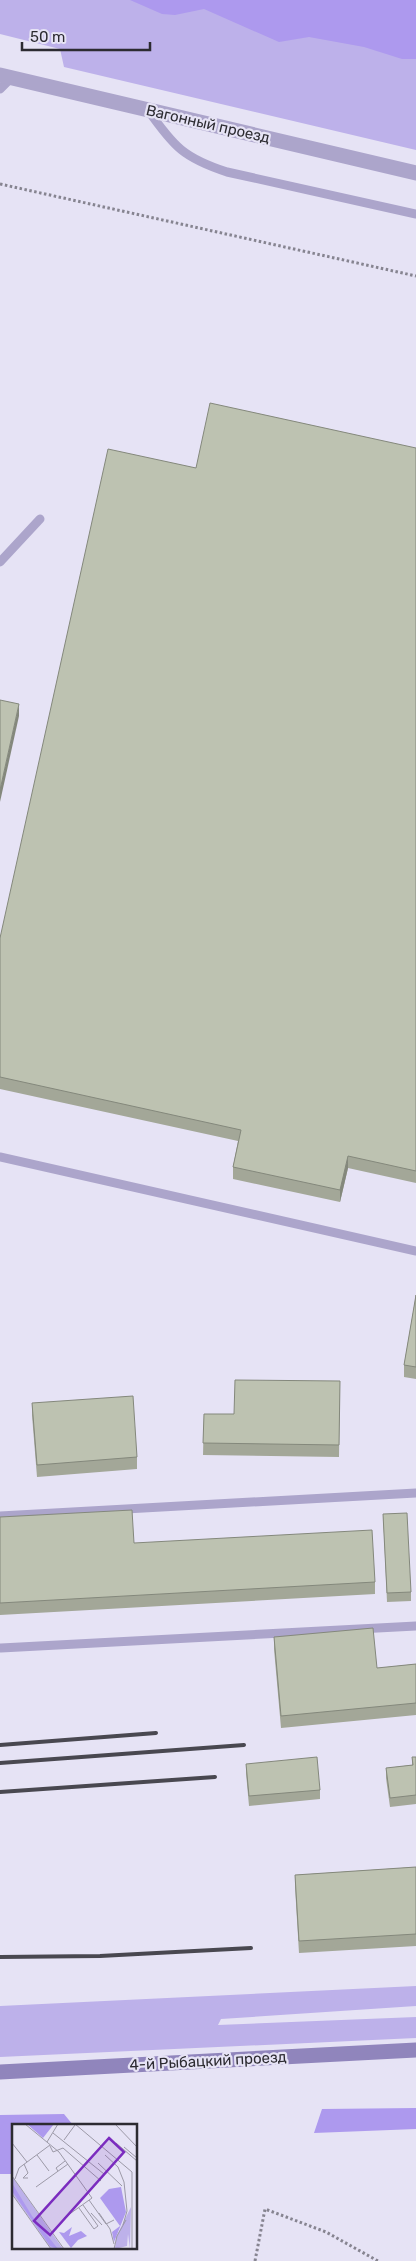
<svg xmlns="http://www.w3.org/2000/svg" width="416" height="2261" font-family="Rubik,sans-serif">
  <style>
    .green { fill: #bdb1ea }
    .forest { fill: #ad99ee }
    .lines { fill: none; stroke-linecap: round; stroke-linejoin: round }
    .path { stroke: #868490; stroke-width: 3; stroke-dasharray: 2.5 2.5; stroke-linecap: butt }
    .lane { stroke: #aca5cb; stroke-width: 9 }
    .street { stroke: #aca5cb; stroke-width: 15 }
    .secondary { stroke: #9085bc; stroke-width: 15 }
    .rail { stroke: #494850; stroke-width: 4 }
    .wall { fill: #a3a798 }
    .shaded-wall { fill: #84887c }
    .building { fill: #bdc2b1; stroke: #84887c }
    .labels { text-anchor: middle; stroke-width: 4.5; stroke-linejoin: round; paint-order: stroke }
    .street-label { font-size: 15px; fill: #2c2b31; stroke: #e6e3f5 }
    .inset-road { fill: none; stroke: #9c99a7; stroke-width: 1 }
    .view { fill: #7b2cbf; fill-opacity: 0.15; stroke: #7b2cbf; stroke-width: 2.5 }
    .inset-edge { fill: none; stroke: #2c2b31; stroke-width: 2.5 }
  </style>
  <rect width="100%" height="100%" fill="#e6e3f5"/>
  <g class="green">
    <path d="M0,0H416V150L64,67L60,49L0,34Z"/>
    <path d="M416,1986V2006L221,2019L218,2025L416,2017V2038L0,2057V2006Z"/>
  </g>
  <g class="forest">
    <path d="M130,0H416V59H402L364,47L309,37L279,42L204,9L175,15L162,14Z"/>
    <path d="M416,2108V2129L314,2133L322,2109Z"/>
    <path d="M64,2114L73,2125H14V2174H0V2115Z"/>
  </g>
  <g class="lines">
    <g class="path">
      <path d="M0,184L416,276"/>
      <path d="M255,2261L265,2209L326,2232L378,2261"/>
    </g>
    <g class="lane">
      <path d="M0,89L11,78"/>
      <path d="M148,110C174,147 184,158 227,172L416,214"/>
      <path d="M0,562L40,519"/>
      <path d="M0,1157L416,1251"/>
      <path d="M0,1516L416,1493"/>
      <path d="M1,1648L416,1626"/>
    </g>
    <path class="street" d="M0,75L416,173"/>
    <path class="secondary" d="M0,2072L416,2050"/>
    <g class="rail">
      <path d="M0,1745L156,1733"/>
      <path d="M0,1763L244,1745"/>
      <path d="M0,1792L215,1777"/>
      <path d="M0,1957L100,1956L251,1948"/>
    </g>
  </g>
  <g class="wall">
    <path d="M416,448V1183L348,1168L340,1202L233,1179V1167L238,1141L0,1089V938L196,468Z"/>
    <path d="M416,1295V1379L404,1377V1365Z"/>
    <path d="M340,1381L339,1457L203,1455L204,1414H234Z"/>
    <path d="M32,1403L137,1457V1469L37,1477L32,1415Z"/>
    <path d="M383,1514L411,1592V1601L387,1602Z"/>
    <path d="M0,1517L134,1543L375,1582V1594L0,1615Z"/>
    <path d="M274,1637L377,1668L416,1664V1715L281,1728L274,1649Z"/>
    <path d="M412,1757H416V1804L390,1807L386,1778V1768L412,1765Z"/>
    <path d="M246,1764L320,1790V1799L249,1806L246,1773Z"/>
    <path d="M416,1867V1946L299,1953L295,1887V1875Z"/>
  </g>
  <g class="shaded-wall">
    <path d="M19,704V716L0,802V790Z"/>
    <path d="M348,1156V1168L340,1202V1190Z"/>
  </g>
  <g class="building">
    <path d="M210,403L416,448V1171L348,1156L340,1190L233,1167L241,1130L0,1077V938L108,449L196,468Z"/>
    <path d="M0,700L19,704L0,790Z"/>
    <path d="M416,1295V1367L404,1365Z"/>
    <path d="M235,1380L340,1381L339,1445L203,1443L204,1414H234Z"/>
    <path d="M133,1396L137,1457L37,1465L32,1403Z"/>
    <path d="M132,1510L134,1543L372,1530L375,1582L0,1603V1517Z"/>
    <path d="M407,1513L411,1592L387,1593L383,1514Z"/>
    <path d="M373,1628L377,1668L416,1664V1703L281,1716L274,1637Z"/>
    <path d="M317,1757L320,1790L249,1796L246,1764Z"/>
    <path d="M412,1757H416V1795L390,1798L386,1768L413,1765Z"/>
    <path d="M416,1867V1934L299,1941L295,1875Z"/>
  </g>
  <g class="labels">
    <g class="street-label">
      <text transform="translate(208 124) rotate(13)" y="5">Вагонный проезд</text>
      <text transform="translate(208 2061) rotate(-3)" y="5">4-й Рыбацкий проезд</text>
    </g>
  </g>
  <g transform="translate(12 2124)">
    <rect width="125" height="125" fill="#e6e3f5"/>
    <path d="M0,55H2L51,125H39L0,69ZM119,83L118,125L116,110L115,122L103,125L104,113Z" fill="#bdb1ea"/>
    <path d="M15,0H42L31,14ZM0,59L20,92L46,125L38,122L0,67ZM109,63L114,88L102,118L100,108L108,102L88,74L97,65ZM60,103L57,112L69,107L75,112L66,116L59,124L47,108L52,109Z" fill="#ad99ee"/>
    <path class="inset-road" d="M13,0L47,28L80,74L52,94M63,0L120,48V125M103,0L125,23M41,9L92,50M52,16L63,1M35,18L46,0M0,19L15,38M104,19L125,37M38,22L41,28L51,24L89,57M112,23L125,34M25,31L37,47M93,31L106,43L112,58L115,87L111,101M86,39L110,62M12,40L16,49L11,54H16M46,47L44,44L53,37M0,52L52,125M3,55L7,44L38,21M24,63L56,40M0,70L39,125M77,76L94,100L102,96M67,84L82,105L86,102L71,81M79,89L90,101M87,89L98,105L102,120M102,125L105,112L114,96"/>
    <path class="view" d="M97,14L112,28L38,111L22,97Z"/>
    <rect width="125" height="125" class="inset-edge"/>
  </g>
  <path d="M22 42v8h128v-8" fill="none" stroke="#2c2b31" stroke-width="2.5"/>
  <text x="30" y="42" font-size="15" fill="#2c2b31" stroke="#e6e3f5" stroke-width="4" paint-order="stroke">50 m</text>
</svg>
